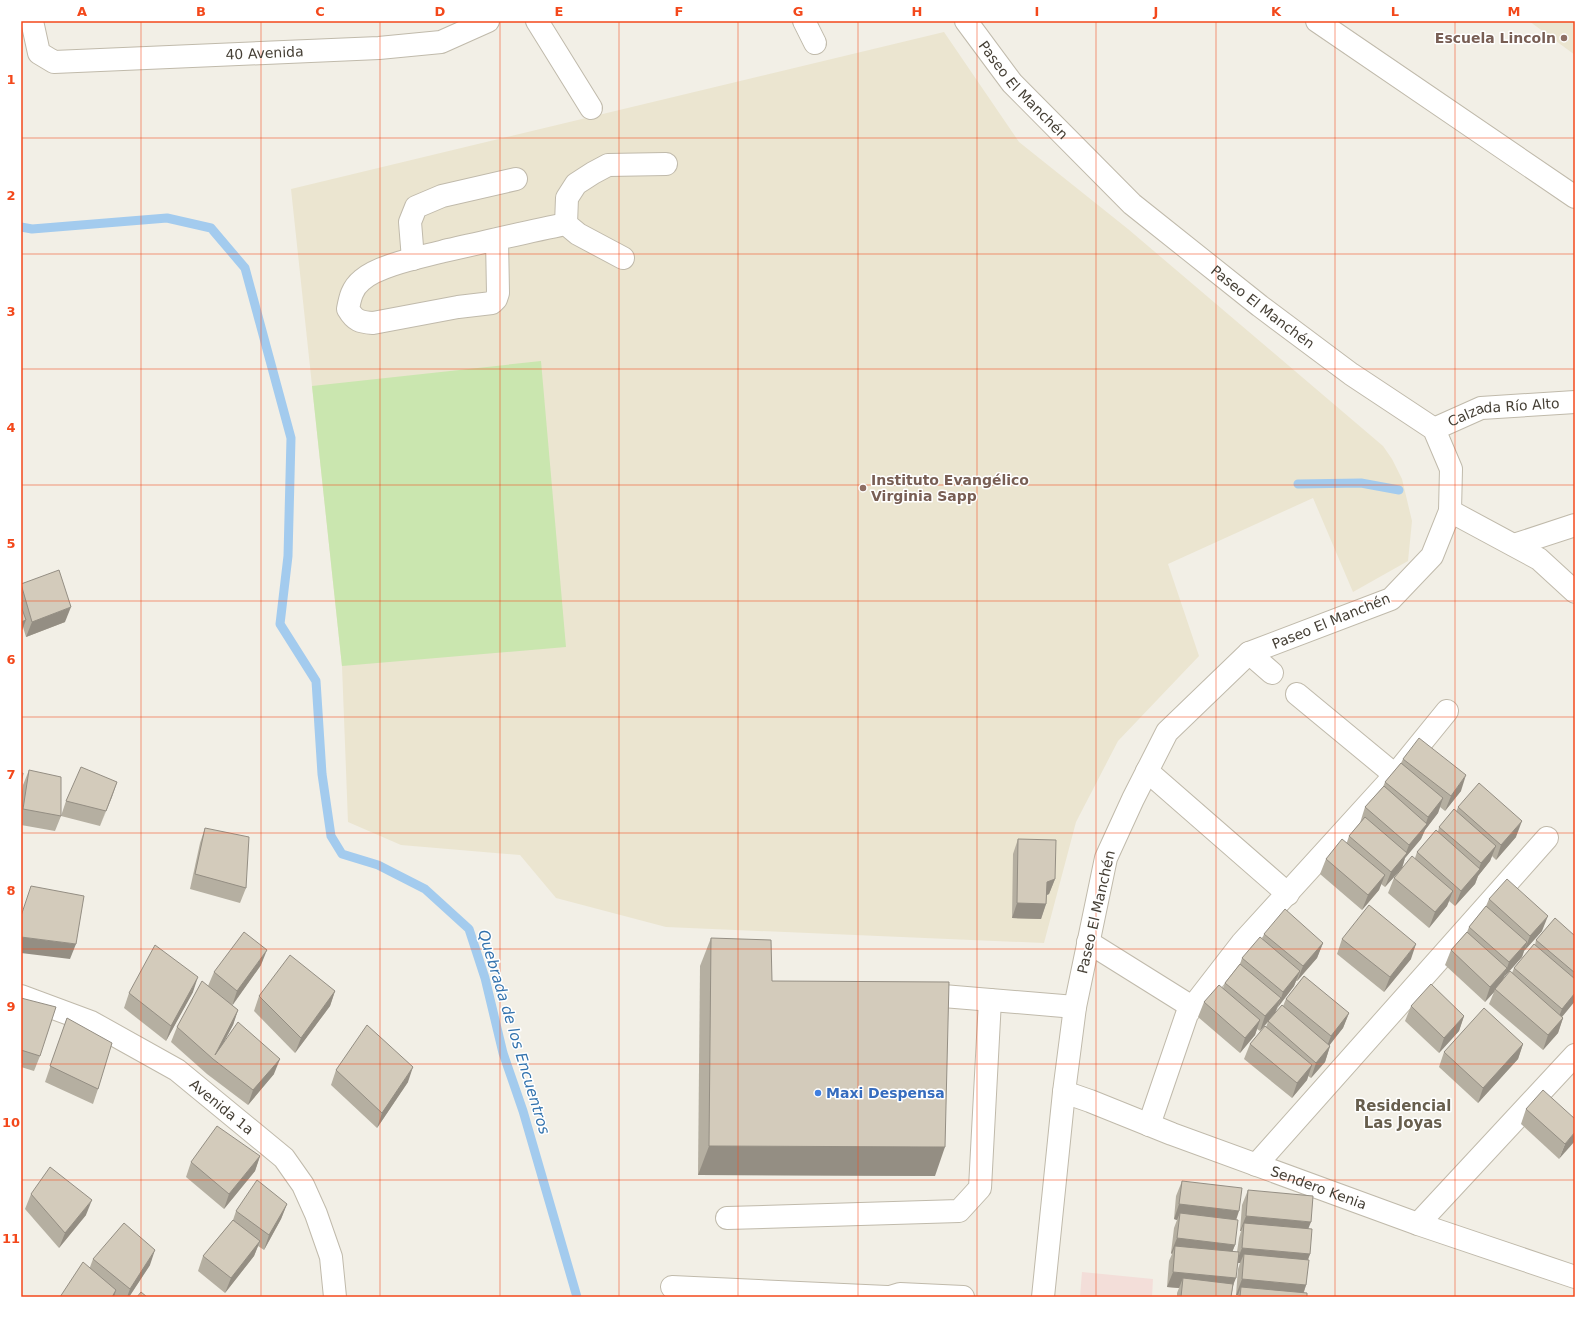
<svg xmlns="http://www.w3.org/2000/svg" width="1596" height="1318" font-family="'DejaVu Sans',sans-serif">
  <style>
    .education { fill: #ebe5d0 }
    .medical { fill: #f3ded9 }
    .green { fill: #cae6af }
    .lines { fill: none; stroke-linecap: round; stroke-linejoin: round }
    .stream { stroke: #a3cbee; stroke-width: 9 }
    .minor-casing { stroke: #c0baab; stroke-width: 24 }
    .minor { stroke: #fff; stroke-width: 22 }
    .wall { fill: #b5afa1 }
    .shaded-wall { fill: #948e83 }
    .building { fill: #d3cbbb; stroke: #948e83 }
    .grid { fill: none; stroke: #f3481b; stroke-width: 1; stroke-opacity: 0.55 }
    .education-dot { fill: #8d6e63; stroke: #fff; stroke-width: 1.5 }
    .shop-dot { fill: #3f7fe0; stroke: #fff; stroke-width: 1.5 }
    .labels { text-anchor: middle; stroke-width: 3; stroke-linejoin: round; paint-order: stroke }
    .education-label { font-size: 14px; font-weight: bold; fill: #785e54; stroke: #fff; text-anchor: end }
    .street-label { font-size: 14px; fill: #453f35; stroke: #fff }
    .shop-label { font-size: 14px; font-weight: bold; fill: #366cbe; stroke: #fff; text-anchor: start }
    .water-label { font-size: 15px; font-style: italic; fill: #3272ad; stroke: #fff }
    .neighbourhood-label { font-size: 15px; font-weight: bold; fill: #675e4d; stroke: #fff }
    .neatline { fill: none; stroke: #f3481b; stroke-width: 1.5 }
    .grid-label { font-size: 13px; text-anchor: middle; font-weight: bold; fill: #f3481b }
  </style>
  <rect width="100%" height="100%" fill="#f2efe6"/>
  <g class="education">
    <path d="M1529,21H1575V55Z"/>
    <path d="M944,32L1019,142L1128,229L1383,446L1392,459L1402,479L1412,521L1408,561L1353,592L1313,498L1168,564L1199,656L1118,741L1076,822L1044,943L666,927L556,898L520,855L401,845L348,822L342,666L291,189Z"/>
  </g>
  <path class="medical" d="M1082,1272L1153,1279L1152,1297H1080Z"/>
  <path class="green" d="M541,361L566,647L342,666L312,386Z"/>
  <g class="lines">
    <g class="stream">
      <path d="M21,227L32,229L167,218L211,228L245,268L291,438L288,556L280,624L316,681L322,774L331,836L342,854L378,865L425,889L469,929L485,978L503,1053L523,1111L577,1297"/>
      <path d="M1298,484L1361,483L1399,490"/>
    </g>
    <g class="minor-casing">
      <g id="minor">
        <path id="s1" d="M32,21L39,53L54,62L379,48L441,42L488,21"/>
        <path d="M537,21L591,108"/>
        <path d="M804,21L815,43"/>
        <path id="s2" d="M966,21L1012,83L1132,204L1260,306L1351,374L1434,429L1451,469L1450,511L1432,556L1391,599L1249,653L1167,732L1133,799L1106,858L1075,1007L1064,1092L1043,1297"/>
        <path d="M1317,21L1575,197"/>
        <path d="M497,239L498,293L496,299L492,303L458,307L373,323C360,322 355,321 348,309C350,298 352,288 362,280C379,265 422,257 444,251C485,242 526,232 566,224"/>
        <path d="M623,258L578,234L566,224L567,198L576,184L593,173L608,165L666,164"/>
        <path d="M413,259L410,222L416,207L442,196L516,179"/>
        <path id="s3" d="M1434,429L1481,408L1575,402"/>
        <path d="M1450,511L1539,559L1575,592"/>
        <path d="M1514,545L1575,525"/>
        <path d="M1249,653L1272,673"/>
        <path d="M1297,694L1395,775"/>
        <path d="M1147,771L1288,894"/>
        <path d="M1088,942L1192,1007"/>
        <path d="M919,994L1075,1007"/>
        <path id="s4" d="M21,996L91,1022L177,1070L284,1158L303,1185L316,1214L331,1257L335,1297"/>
        <path id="s5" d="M1064,1092L1090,1101L1172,1134L1418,1224L1575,1277"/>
        <path d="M1149,1125L1187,1014L1242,943L1395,775L1447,711"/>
        <path d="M1256,1165L1547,838"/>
        <path d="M727,1218L959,1211L980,1188L990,1000"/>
        <path d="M1418,1224L1575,1055"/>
        <path d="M672,1287L887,1297"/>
        <path d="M890,1297L900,1294L963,1297"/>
      </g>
    </g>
    <use href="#minor" class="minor"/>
  </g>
  <g class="wall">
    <path d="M21,584L65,622L26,637L23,627L21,633Z"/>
    <path d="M1403,759L1461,791L1445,811L1440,807L1438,813L1425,830L1421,839L1405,858L1402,868L1415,858L1417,852L1438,832L1439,827L1456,812L1458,807L1516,837L1496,860L1492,856L1490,861L1478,876L1475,884L1455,906L1449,901L1447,906L1429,928L1388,893L1394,878L1401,869L1385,887L1381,884L1379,890L1362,910L1320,874L1326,859L1347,842L1349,836L1360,823L1365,807L1383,787L1385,782L1401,763Z"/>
    <path d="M29,770L61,816L55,831L21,825V798L23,785Z"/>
    <path d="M117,782L100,826L61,816L66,801Z"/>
    <path d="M205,828L246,888L240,903L190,889L200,843Z"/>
    <path d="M1018,839L1055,879L1049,894L1047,895L1046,904L1041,919L1012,918L1013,854Z"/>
    <path d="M1489,899L1542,931L1524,951L1522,957L1504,977L1503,980L1512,973L1514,968L1535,945L1536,940L1575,936V1001L1562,1017L1563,1018L1558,1033L1543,1050L1489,1004L1494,992L1485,1002L1445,965L1451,950L1467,932L1469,927L1486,906Z"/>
    <path d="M1264,934L1323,943L1317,958L1297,981H1296L1294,986L1278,1007L1275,1013L1283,1006L1286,999L1349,1013L1343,1028L1329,1045L1330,1046L1325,1062L1311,1078L1308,1076L1307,1080L1292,1098L1244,1059L1250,1044L1266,1027L1268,1022L1260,1031L1257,1029L1255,1035L1240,1053L1198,1017L1204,1002L1223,988L1225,983L1240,964L1242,958L1262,940Z"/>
    <path d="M711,938L772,981L935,1176L698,1175L700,966Z"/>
    <path d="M1342,939L1411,959L1384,992L1337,954Z"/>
    <path d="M261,965L232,1005L238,1010L233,1025L224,1042L274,1074L248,1105L207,1074L171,1042L177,1027L208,986L214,972Z"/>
    <path d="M335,991L330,1006L295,1053L254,1011L259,996Z"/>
    <path d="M193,992L166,1041L124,1008L129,993Z"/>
    <path d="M21,998L40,1056L34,1071L21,1067Z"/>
    <path d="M1411,1006L1464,1016L1459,1031L1439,1053L1405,1021Z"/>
    <path d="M67,1018L98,1089L93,1104L45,1082Z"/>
    <path d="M1523,1044L1518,1059L1478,1103L1439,1067L1444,1052Z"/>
    <path d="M336,1070L408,1082L377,1128L331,1085Z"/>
    <path d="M1526,1109L1575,1119L1559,1159L1521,1124Z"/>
    <path d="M260,1156L255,1171L224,1209L186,1177L191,1162Z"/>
    <path d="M1182,1181L1236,1220L1235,1245L1232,1252H1237L1239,1238L1241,1231H1240L1242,1205L1248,1190L1308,1229L1310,1254L1308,1260L1306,1285L1304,1292L1307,1297H1237L1238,1295H1236L1238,1269L1240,1263H1237L1233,1287L1231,1297H1177V1293L1179,1288L1167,1287L1169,1261L1172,1254L1171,1253L1174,1228L1177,1220L1174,1219L1176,1196Z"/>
    <path d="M31,1194L86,1215L59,1248L25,1209Z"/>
    <path d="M287,1204L281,1219L264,1250L258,1246L254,1256L225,1293L198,1271L203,1256L233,1220L236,1211Z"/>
    <path d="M93,1259L150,1265L129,1297H115L114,1296V1297H60L90,1267Z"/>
  </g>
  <g class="shaded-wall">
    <path d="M71,607L65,622L26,637L32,622Z"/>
    <path d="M26,620L21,633V622Z"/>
    <path d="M1466,775L1461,791L1445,811L1451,796Z"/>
    <path d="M117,782L112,797L100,826L106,811Z"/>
    <path d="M1443,798L1438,813L1425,830L1421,839L1405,858L1402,868L1385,887L1391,872L1405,855L1409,845L1425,826L1428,817Z"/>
    <path d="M1522,821L1516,837L1496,860L1501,845Z"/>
    <path d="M1496,846L1490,861L1478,876L1475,884L1455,906L1461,891L1478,871L1481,863Z"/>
    <path d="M1385,875L1379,890L1362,910L1368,895Z"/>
    <path d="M1055,879L1049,894L1042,897L1047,882Z"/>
    <path d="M1453,891L1447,906L1429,928L1435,912Z"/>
    <path d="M1017,903L1046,904L1041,919L1012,918Z"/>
    <path d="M1548,916L1542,931L1524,951L1530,936Z"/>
    <path d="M21,937L76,944L70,959L21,953Z"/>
    <path d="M1527,942L1522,957L1504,977L1509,962Z"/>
    <path d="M1323,943L1317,958L1297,981L1303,966Z"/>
    <path d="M1416,944L1411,959L1384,992L1390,977Z"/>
    <path d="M267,950L261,965L232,1006L237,991Z"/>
    <path d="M1507,968L1502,983L1495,989L1494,992L1485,1002L1490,987Z"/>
    <path d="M1300,971L1294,986L1278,1007L1283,992Z"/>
    <path d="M198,977L193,992L166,1041L171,1026Z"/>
    <path d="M335,991L330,1006L295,1053L301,1038Z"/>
    <path d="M1575,993V1001L1556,1024L1562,1009Z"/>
    <path d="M1281,998L1275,1013L1260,1031L1265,1016Z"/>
    <path d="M238,1010L233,1025L214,1060L215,1055Z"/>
    <path d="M1349,1013L1343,1028L1325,1051L1331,1036Z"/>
    <path d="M1464,1016L1459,1031L1439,1053L1444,1038Z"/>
    <path d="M1563,1018L1558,1033L1543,1050L1548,1035Z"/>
    <path d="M1260,1020L1255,1035L1240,1053L1245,1038Z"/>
    <path d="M1523,1044L1518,1059L1478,1103L1483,1088Z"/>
    <path d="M1330,1046L1325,1062L1311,1078L1316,1063Z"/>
    <path d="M280,1059L274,1074L248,1105L253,1090Z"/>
    <path d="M1312,1065L1307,1080L1292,1098L1297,1083Z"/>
    <path d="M413,1067L408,1082L377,1128L382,1113Z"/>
    <path d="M1575,1132V1141L1559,1159L1565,1144Z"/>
    <path d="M709,1146L945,1147L935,1176L698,1175Z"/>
    <path d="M260,1156L255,1171L224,1209L229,1194Z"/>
    <path d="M92,1200L86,1215L59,1248L65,1233Z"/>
    <path d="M287,1204L281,1219L264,1250L269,1235Z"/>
    <path d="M1179,1204L1239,1211L1234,1227L1180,1213L1177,1220L1174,1219Z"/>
    <path d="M1246,1216L1311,1222L1305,1237L1244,1223L1241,1231H1240Z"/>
    <path d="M1177,1238L1235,1245L1229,1260L1175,1246L1172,1254L1171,1253Z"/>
    <path d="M260,1241L254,1256L225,1293L231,1278Z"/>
    <path d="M1242,1248L1310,1254L1304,1269L1244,1254L1240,1263H1236Z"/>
    <path d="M155,1250L150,1265L129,1297H127L130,1289Z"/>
    <path d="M1173,1272L1236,1278L1230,1293L1183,1278L1179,1288L1167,1287Z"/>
    <path d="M1242,1279L1306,1285L1302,1297L1241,1287L1238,1295H1236Z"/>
    <path d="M116,1290L114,1297H112Z"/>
  </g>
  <g class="building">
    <path d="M59,570L71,607L32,622L21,584Z"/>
    <path d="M21,606L26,620L21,622Z"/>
    <path d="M1419,738L1466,775L1451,796L1403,759Z"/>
    <path d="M1401,763L1443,798L1428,817L1385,782Z"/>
    <path d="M81,767L117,782L106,811L66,801Z"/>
    <path d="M29,770L61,777V816L23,809Z"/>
    <path d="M21,773H23L21,785Z"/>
    <path d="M1479,783L1522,821L1501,845L1458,807Z"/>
    <path d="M1384,786L1427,824L1409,845L1365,807Z"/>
    <path d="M1454,809L1496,846L1481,863L1439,827Z"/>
    <path d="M1365,817L1407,853L1391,872L1349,836Z"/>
    <path d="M205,828L249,837L246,888L195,874Z"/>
    <path d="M1436,830L1480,869L1461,891L1417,852Z"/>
    <path d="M1018,839L1056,840L1055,879L1047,882L1046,904L1017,903Z"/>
    <path d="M1342,839L1385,875L1368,895L1326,859Z"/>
    <path d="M1412,856L1453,891L1435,912L1394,878Z"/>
    <path d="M1507,879L1548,916L1530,936L1489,899Z"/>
    <path d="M31,886L84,896L76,944L21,937V916Z"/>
    <path d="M1369,905L1416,944L1390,977L1342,939Z"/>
    <path d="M1486,906L1527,942L1509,962L1469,927Z"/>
    <path d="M1285,909L1323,943L1303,966L1264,934Z"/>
    <path d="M1555,918L1575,936V973L1536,940Z"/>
    <path d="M244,932L267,950L237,991L214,972Z"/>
    <path d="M1467,932L1507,968L1490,987L1451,950Z"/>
    <path d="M1260,937L1300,971L1283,992L1242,958Z"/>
    <path d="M711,938L771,940L772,981L949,982L945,1147L709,1146Z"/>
    <path d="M1534,944L1575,979V993L1562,1009L1514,968Z"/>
    <path d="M155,945L198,977L171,1026L129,993Z"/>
    <path d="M290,955L335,991L301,1038L259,996Z"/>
    <path d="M1240,964L1281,998L1265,1016L1225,983Z"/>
    <path d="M1510,971L1563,1018L1548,1035L1495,989Z"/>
    <path d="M1304,976L1349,1013L1331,1036L1286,999Z"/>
    <path d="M202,981L238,1010L215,1055L238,1022L280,1059L253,1090L213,1059L177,1027Z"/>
    <path d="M1431,984L1464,1016L1444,1038L1411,1006Z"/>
    <path d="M1219,985L1260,1020L1245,1038L1204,1002Z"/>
    <path d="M21,998L56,1007L40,1056L21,1050Z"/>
    <path d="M1282,1005L1330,1046L1316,1063L1268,1021Z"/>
    <path d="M1484,1008L1523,1044L1483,1088L1444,1052Z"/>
    <path d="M67,1018L112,1043L98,1089L50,1066Z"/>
    <path d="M367,1025L413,1067L382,1113L336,1070Z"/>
    <path d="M1265,1026L1312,1065L1297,1083L1250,1044Z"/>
    <path d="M1543,1090L1575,1119V1132L1565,1144L1526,1109Z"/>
    <path d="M217,1126L260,1156L229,1194L191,1162Z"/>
    <path d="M50,1167L92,1200L65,1233L31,1194Z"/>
    <path d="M257,1180L287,1204L269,1235L236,1211Z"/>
    <path d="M1182,1181L1242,1188L1239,1211L1179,1204Z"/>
    <path d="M1248,1190L1313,1196L1311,1222L1246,1216Z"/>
    <path d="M1180,1213L1238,1220L1235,1245L1177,1238Z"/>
    <path d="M233,1220L260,1241L231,1278L203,1256Z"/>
    <path d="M124,1223L155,1250L130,1289L93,1259Z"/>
    <path d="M1244,1223L1312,1229L1310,1254L1242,1248Z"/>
    <path d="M1175,1246L1239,1252L1236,1278L1173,1272Z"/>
    <path d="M1244,1254L1309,1260L1306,1285L1242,1279Z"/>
    <path d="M83,1262L116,1290L112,1297H60Z"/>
    <path d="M1183,1278L1233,1284L1231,1297H1181Z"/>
    <path d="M1241,1287L1307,1293V1297H1240Z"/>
    <path d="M141,1292L147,1297H137Z"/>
  </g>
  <path class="grid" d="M141,21V1297M261,21V1297M380,21V1297M500,21V1297M619,21V1297M738,21V1297M858,21V1297M977,21V1297M1096,21V1297M1216,21V1297M1335,21V1297M1455,21V1297M21,138H1575M21,254H1575M21,369H1575M21,485H1575M21,601H1575M21,717H1575M21,833H1575M21,949H1575M21,1064H1575M21,1180H1575"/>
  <g class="education-dot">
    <circle cx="1564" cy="38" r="4"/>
    <circle cx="863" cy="488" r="4"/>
  </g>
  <circle class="shop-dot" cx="818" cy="1093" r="4"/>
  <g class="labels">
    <g class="education-label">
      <text x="1556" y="43">Escuela Lincoln</text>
      <text x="871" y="485" text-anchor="start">Instituto Evangélico<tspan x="871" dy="16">Virginia Sapp</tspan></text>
    </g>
    <g class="street-label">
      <text dy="5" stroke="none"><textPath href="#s1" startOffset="261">40 Avenida</textPath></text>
      <text dy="5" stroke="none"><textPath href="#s2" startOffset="90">Paseo El Manchén</textPath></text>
      <text dy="5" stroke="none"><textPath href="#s2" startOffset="414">Paseo El Manchén</textPath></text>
      <text dy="5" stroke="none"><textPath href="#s3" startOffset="73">Calzada Río Alto</textPath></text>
      <text transform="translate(1331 621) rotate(-22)" y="5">Paseo El Manchén</text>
      <text transform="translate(1096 912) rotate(-77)" y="5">Paseo El Manchén</text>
      <text dy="5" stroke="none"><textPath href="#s4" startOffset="231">Avenida 1a</textPath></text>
      <text dy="5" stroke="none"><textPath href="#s5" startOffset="272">Sendero Kenia</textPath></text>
    </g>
    <g class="shop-label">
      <text x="826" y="1098">Maxi Despensa</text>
    </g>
    <g class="water-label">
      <text transform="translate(514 1032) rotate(73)" y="5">Quebrada de los Encuentros</text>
    </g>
    <g class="neighbourhood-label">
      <text x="1403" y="1111">Residencial<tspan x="1403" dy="17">Las Joyas</tspan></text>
    </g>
  </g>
  <rect width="1596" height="1318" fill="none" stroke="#ffffff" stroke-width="44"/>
  <rect x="22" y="22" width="1552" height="1274" class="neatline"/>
  <g class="grid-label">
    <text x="82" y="16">A</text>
    <text x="201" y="16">B</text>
    <text x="320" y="16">C</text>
    <text x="440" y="16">D</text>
    <text x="559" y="16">E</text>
    <text x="679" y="16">F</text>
    <text x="798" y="16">G</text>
    <text x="917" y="16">H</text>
    <text x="1037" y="16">I</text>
    <text x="1156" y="16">J</text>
    <text x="1276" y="16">K</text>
    <text x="1395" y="16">L</text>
    <text x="1514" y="16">M</text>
    <text x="11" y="84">1</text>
    <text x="11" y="200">2</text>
    <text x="11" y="316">3</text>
    <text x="11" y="432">4</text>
    <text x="11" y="548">5</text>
    <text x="11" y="664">6</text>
    <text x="11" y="779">7</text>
    <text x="11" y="895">8</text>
    <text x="11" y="1011">9</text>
    <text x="11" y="1127">10</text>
    <text x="11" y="1243">11</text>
  </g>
</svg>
